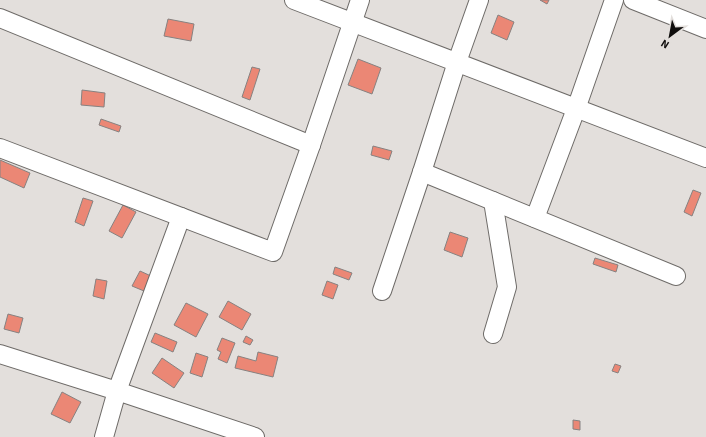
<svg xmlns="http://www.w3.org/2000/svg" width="706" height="437" font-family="'Source Sans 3',sans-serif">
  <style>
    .building { fill: #eb8775; stroke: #868281 }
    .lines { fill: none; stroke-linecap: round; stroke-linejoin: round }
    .minor-casing { stroke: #6e6b68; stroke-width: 20 }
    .minor { stroke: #fff; stroke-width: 18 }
  </style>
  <rect width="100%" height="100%" fill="#e3dfdc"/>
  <g class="building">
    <path d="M540,0H549L547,4Z"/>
    <path d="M498,15L514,22L507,40L491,33Z"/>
    <path d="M168,19L194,24L191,41L164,36Z"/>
    <path d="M358,59L381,68L372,94L348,85Z"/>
    <path d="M252,67L260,69L250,100L242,97Z"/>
    <path d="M82,90L105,93L104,107L81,105Z"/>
    <path d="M101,119L121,126L119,132L99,125Z"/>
    <path d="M373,146L392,151L389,160L371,155Z"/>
    <path d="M0,160L30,173L24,188L0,177Z"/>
    <path d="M693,190L701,193L692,216L684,212Z"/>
    <path d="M83,198L93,201L84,226L75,222Z"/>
    <path d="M123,205L136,212L122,238L109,231Z"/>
    <path d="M450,232L468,238L462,257L444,250Z"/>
    <path d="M595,258L618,265L616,272L593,264Z"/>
    <path d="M335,267L352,273L349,280L333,274Z"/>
    <path d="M140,271L151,276L144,291L132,286Z"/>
    <path d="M96,279L107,281L104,299L93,296Z"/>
    <path d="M327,281L338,285L333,299L322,295Z"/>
    <path d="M228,301L251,314L242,330L219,317Z"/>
    <path d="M186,303L208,314L196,337L174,325Z"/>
    <path d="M8,314L23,318L19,333L4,329Z"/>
    <path d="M155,333L177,342L173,352L151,342Z"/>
    <path d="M246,336L253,340L250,345L243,342Z"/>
    <path d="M222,338L235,343L227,363L218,359L221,352L217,350Z"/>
    <path d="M258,352L278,357L273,377L235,368L238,356L256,361Z"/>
    <path d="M196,353L208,357L202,377L190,373Z"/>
    <path d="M162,358L184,373L174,388L152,373Z"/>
    <path d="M615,364L621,366L618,373L612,371Z"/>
    <path d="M62,392L81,402L70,423L51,414Z"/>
    <path d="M573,420L580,421V430L573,429Z"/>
  </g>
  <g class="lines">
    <g class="minor-casing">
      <g id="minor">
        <path d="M294,0L706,158"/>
        <path d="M633,0L706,29"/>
        <path d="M0,18L311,145"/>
        <path d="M0,148L273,252L311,145L360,0"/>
        <path d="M422,172L676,276"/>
        <path d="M535,218L576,109L614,0"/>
        <path d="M382,291L422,172L457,62L479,0"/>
        <path d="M493,334L507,287L493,201"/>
        <path d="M0,354L117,391L255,437"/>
        <path d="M104,437L117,391L181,217"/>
      </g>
    </g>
    <use href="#minor" class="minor"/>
  </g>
  <g transform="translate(670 36) rotate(212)" stroke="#e3dfdc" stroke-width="3" paint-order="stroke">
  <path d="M0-3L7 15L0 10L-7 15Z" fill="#100e0d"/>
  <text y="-6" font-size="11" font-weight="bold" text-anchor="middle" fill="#100e0d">N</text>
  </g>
</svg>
